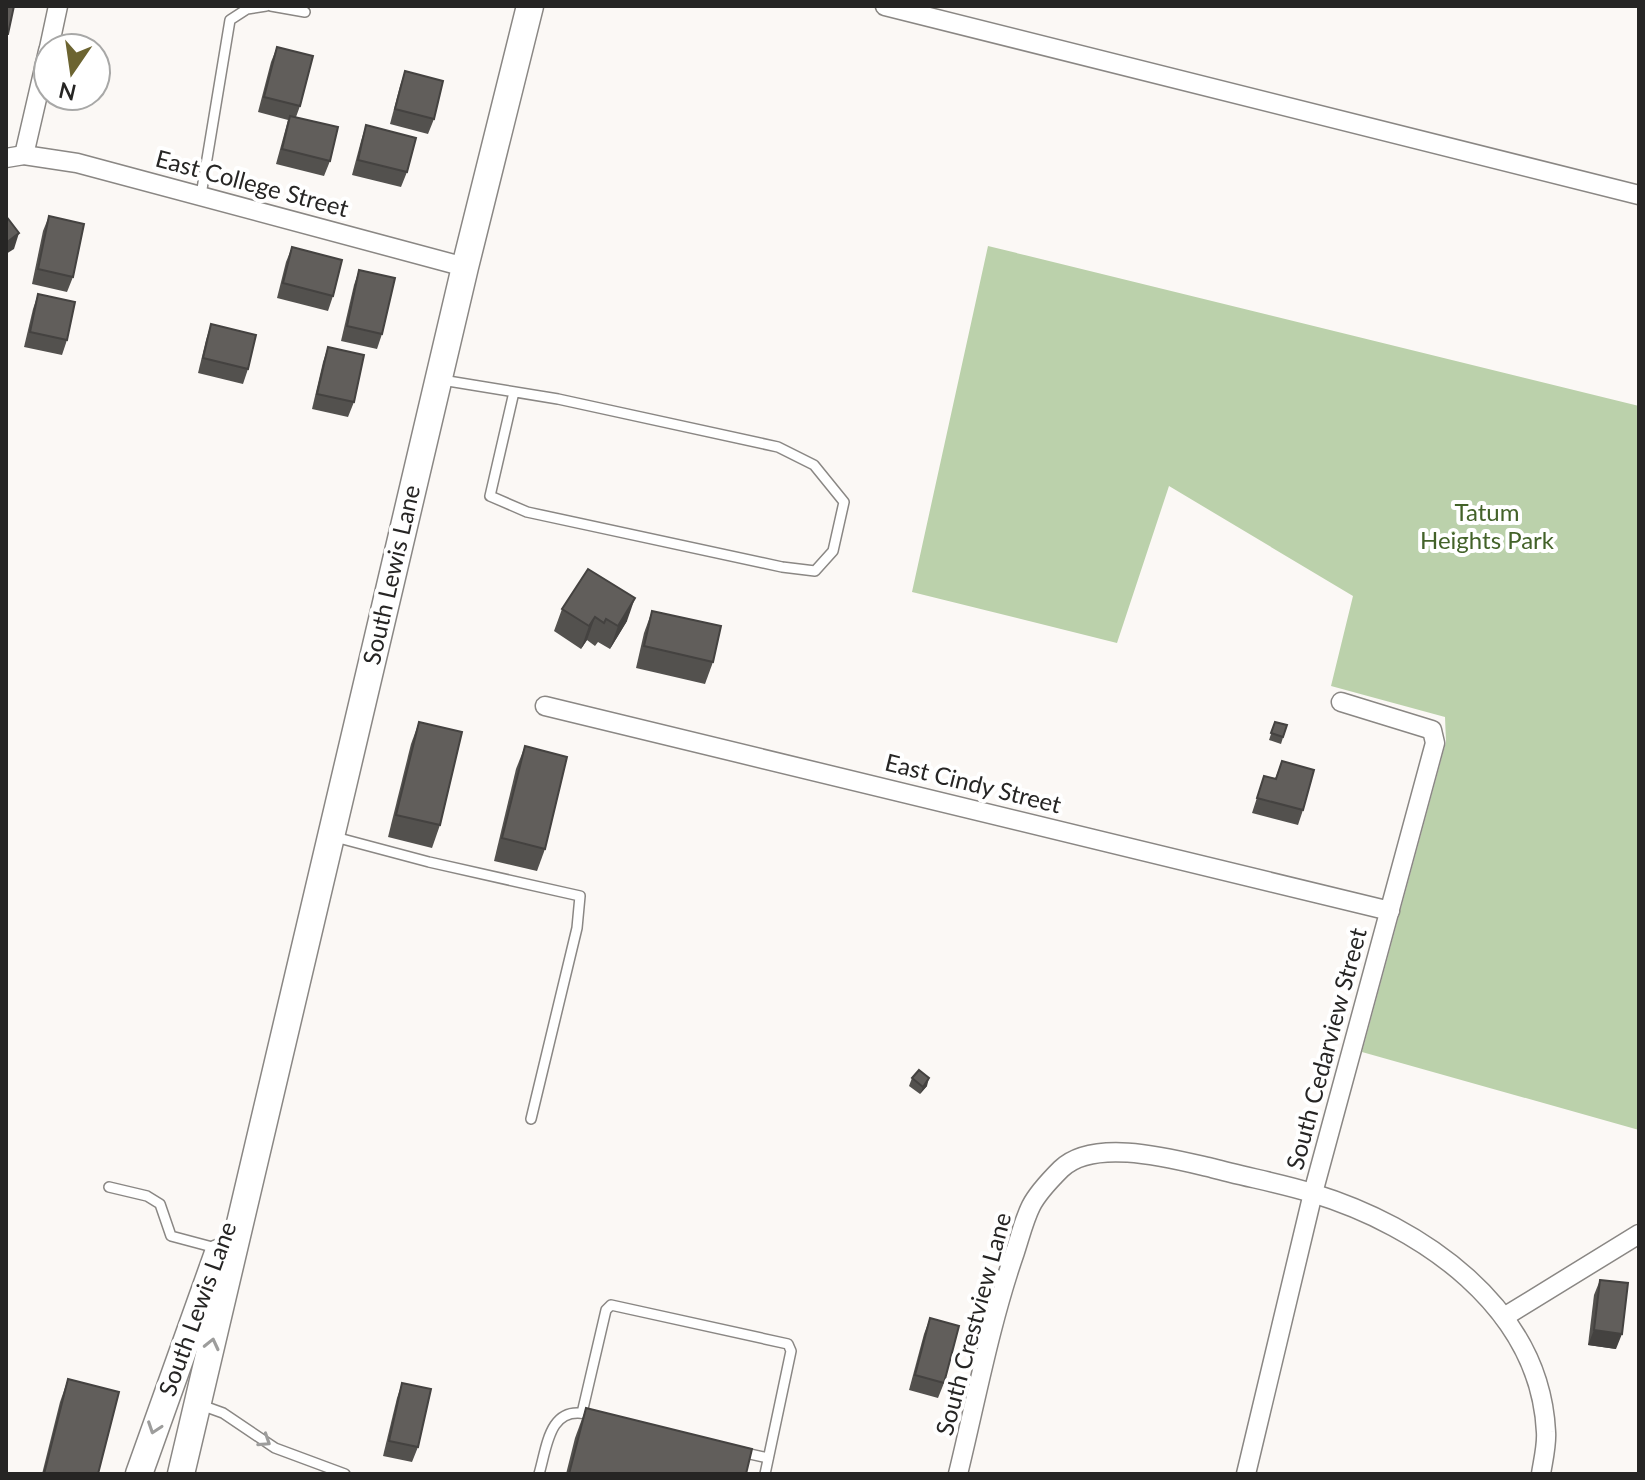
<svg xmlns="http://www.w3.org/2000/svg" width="1645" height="1480" font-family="Lato,sans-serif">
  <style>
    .green { fill: #bbd1ab }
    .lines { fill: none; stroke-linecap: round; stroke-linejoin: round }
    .lane-casing { stroke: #8a8784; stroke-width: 12 }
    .street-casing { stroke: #8a8784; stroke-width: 21 }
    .secondary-casing { stroke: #8a8784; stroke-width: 29 }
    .lane { stroke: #fff; stroke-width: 9 }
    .street { stroke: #fff; stroke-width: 18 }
    .secondary { stroke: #fff; stroke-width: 26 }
    .wall { fill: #53514e }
    .shaded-wall { fill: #444240 }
    .building { fill: #615e5b; stroke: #444240; stroke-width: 2 }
    .oneway { stroke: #9d9d9c }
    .labels { text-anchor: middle; stroke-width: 8; stroke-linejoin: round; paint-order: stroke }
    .street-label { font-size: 24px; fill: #262524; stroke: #fff }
    .park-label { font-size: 24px; fill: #436229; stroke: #fff }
  </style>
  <rect width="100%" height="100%" fill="#fbf8f5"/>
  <path class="green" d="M988,246L1639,406V1130L1362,1052L1446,742L1445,717L1331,686L1353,596L1169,486L1117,643L912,592Z"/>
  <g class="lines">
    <g class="lane-casing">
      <g id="lane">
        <path d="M271,6L305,12"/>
        <path d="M201,195L230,20L247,9L266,6"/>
        <path d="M442,380L558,399L778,447L814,465L844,502L833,551L815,571L782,567L527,512L490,496L514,392"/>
        <path d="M335,837L429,862L580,896L577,928L531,1119"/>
        <path d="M109,1187L147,1196L160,1204L171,1236L216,1248"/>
        <path d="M201,1405L223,1413L275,1448L345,1474"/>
        <path d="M582,1413L606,1310L611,1305L788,1344L791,1351L765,1474"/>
        <path d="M741,1452L768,1458"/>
        <path d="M539,1474C547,1447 549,1406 586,1414"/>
      </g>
    </g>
    <g class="street-casing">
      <g id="street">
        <path d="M885,6L1639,195"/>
        <path d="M49,48L58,6"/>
        <path d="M24,155L48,51"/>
        <path d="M6,158L24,155L77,163L465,267"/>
        <path d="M545,706L1390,911"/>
        <path d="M1504,1317L1639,1234"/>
        <path d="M958,1474C976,1400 990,1324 1015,1252C1020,1237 1024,1220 1031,1206C1037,1194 1051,1179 1061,1169C1094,1137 1173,1159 1212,1168C1245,1177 1280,1183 1312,1193C1421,1226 1540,1307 1546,1432C1547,1445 1543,1461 1541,1474"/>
        <path d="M1246,1474L1313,1193L1435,743L1432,730L1341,702"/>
      </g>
    </g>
    <g class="secondary-casing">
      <g id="secondary">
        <path d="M139,1474L218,1253"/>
        <path d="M181,1474L465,267L530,6"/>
      </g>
    </g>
    <use href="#lane" class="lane"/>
    <use href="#street" class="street"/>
    <use href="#secondary" class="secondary"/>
  </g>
  <g class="wall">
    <path d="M277,47L300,106L296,117L330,161L324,176L276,164L288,120L258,112L271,62Z"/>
    <path d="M405,71L434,119L428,134L390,124L400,86Z"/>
    <path d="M366,125L407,172L401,187L352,175L361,141Z"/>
    <path d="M49,216L73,277L67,292L32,284L43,231Z"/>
    <path d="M292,247L333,296L328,311L277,298L286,262Z"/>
    <path d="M359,270L382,334L377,349L341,341L354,285Z"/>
    <path d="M38,294L67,340L62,355L24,347L33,309Z"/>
    <path d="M211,324L248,369L243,384L198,373L206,340Z"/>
    <path d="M328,347L354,402L348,417L312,409L323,362Z"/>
    <path d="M562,609L627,621L610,649L598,642L595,646L587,640L581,649L554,631Z"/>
    <path d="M652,611L713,662L705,684L636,668L644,633Z"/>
    <path d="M419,722L440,825L432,848L388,837L411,744Z"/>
    <path d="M1275,722L1287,725L1281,744L1269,740Z"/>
    <path d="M525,746L545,849L537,871L494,861L516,769Z"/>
    <path d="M1282,761L1303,810L1298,825L1252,813L1264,776L1275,779Z"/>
    <path d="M912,1078L927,1086L920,1094L909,1086Z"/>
    <path d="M1600,1280L1616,1349L1588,1345L1594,1295Z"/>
    <path d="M930,1318L944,1383L938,1398L909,1390L924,1334Z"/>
    <path d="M68,1379L98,1474H42L60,1402Z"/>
    <path d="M402,1383L418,1447L412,1462L383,1456L397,1398Z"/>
    <path d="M586,1408L746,1474H566L575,1438Z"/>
  </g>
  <g class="shaded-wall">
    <path d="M19,233L14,249L6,254V243Z"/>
    <path d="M635,598L627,621L610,649L618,626Z"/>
    <path d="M595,617L587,640L581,649L589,626Z"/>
    <path d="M929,1078L927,1086L920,1094L923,1087Z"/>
    <path d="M1594,1330L1622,1334L1616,1349L1588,1345Z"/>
  </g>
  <g class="building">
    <path d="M6,6H14L8,34H6Z"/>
    <path d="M277,47L313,56L300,106L264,97Z"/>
    <path d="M405,71L443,81L434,119L395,109Z"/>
    <path d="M290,116L338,127L330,161L282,149Z"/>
    <path d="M366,125L416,138L407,172L358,160Z"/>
    <path d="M6,216L19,233L6,243Z"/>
    <path d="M49,216L84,224L73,277L38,269Z"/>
    <path d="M292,247L342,260L333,296L283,283Z"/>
    <path d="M359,270L395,278L382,334L347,326Z"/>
    <path d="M38,294L75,302L67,340L30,332Z"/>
    <path d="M211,324L256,335L248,369L203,358Z"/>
    <path d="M328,347L364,355L354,402L317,394Z"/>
    <path d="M588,569L635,598L618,626L606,619L604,623L595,617L589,626L562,609Z"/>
    <path d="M652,611L721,626L713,662L644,646Z"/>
    <path d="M419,722L462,732L440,825L396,815Z"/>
    <path d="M1275,722L1287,725L1283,737L1271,733Z"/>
    <path d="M525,746L567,757L545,849L502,838Z"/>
    <path d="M1282,761L1314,770L1303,810L1257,798L1264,776L1276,779Z"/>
    <path d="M919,1070L929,1078L923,1087L912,1078Z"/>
    <path d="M1600,1280L1628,1283L1622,1334L1594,1330Z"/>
    <path d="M930,1318L959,1326L944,1383L915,1375Z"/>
    <path d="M68,1379L119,1392L98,1474H44Z"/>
    <path d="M402,1383L431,1389L418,1447L389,1441Z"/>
    <path d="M586,1408L752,1449L746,1474H569Z"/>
  </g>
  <defs><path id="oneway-chevron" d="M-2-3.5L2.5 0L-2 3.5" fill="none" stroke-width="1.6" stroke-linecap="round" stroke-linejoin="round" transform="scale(2)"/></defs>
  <g class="oneway">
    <use href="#oneway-chevron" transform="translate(212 1344) rotate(-77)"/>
    <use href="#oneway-chevron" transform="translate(154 1428) rotate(109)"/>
    <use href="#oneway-chevron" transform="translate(265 1441) rotate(33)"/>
  </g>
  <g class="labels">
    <g class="street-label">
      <text transform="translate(252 184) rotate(15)" y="8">East College Street</text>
      <text transform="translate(392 575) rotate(-77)" y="8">South Lewis Lane</text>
      <text transform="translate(973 784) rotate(14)" y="8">East Cindy Street</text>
      <text transform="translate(1327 1049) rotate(-75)" y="8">South Cedarview Street</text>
      <text transform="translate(198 1309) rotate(-70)" y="8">South Lewis Lane</text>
      <text transform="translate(974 1324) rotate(-75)" y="8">South Crestview Lane</text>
    </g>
    <g class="park-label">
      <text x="1487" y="521">Tatum<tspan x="1487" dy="28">Heights Park</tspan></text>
    </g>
  </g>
  <rect width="1645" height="1480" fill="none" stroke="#262524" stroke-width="16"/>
  <g transform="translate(72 72) rotate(193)"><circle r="38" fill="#ffffff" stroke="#a8a8a7" stroke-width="2"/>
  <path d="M0-6L14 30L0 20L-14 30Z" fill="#6c6431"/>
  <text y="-12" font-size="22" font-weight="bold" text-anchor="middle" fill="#262524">N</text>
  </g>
</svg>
